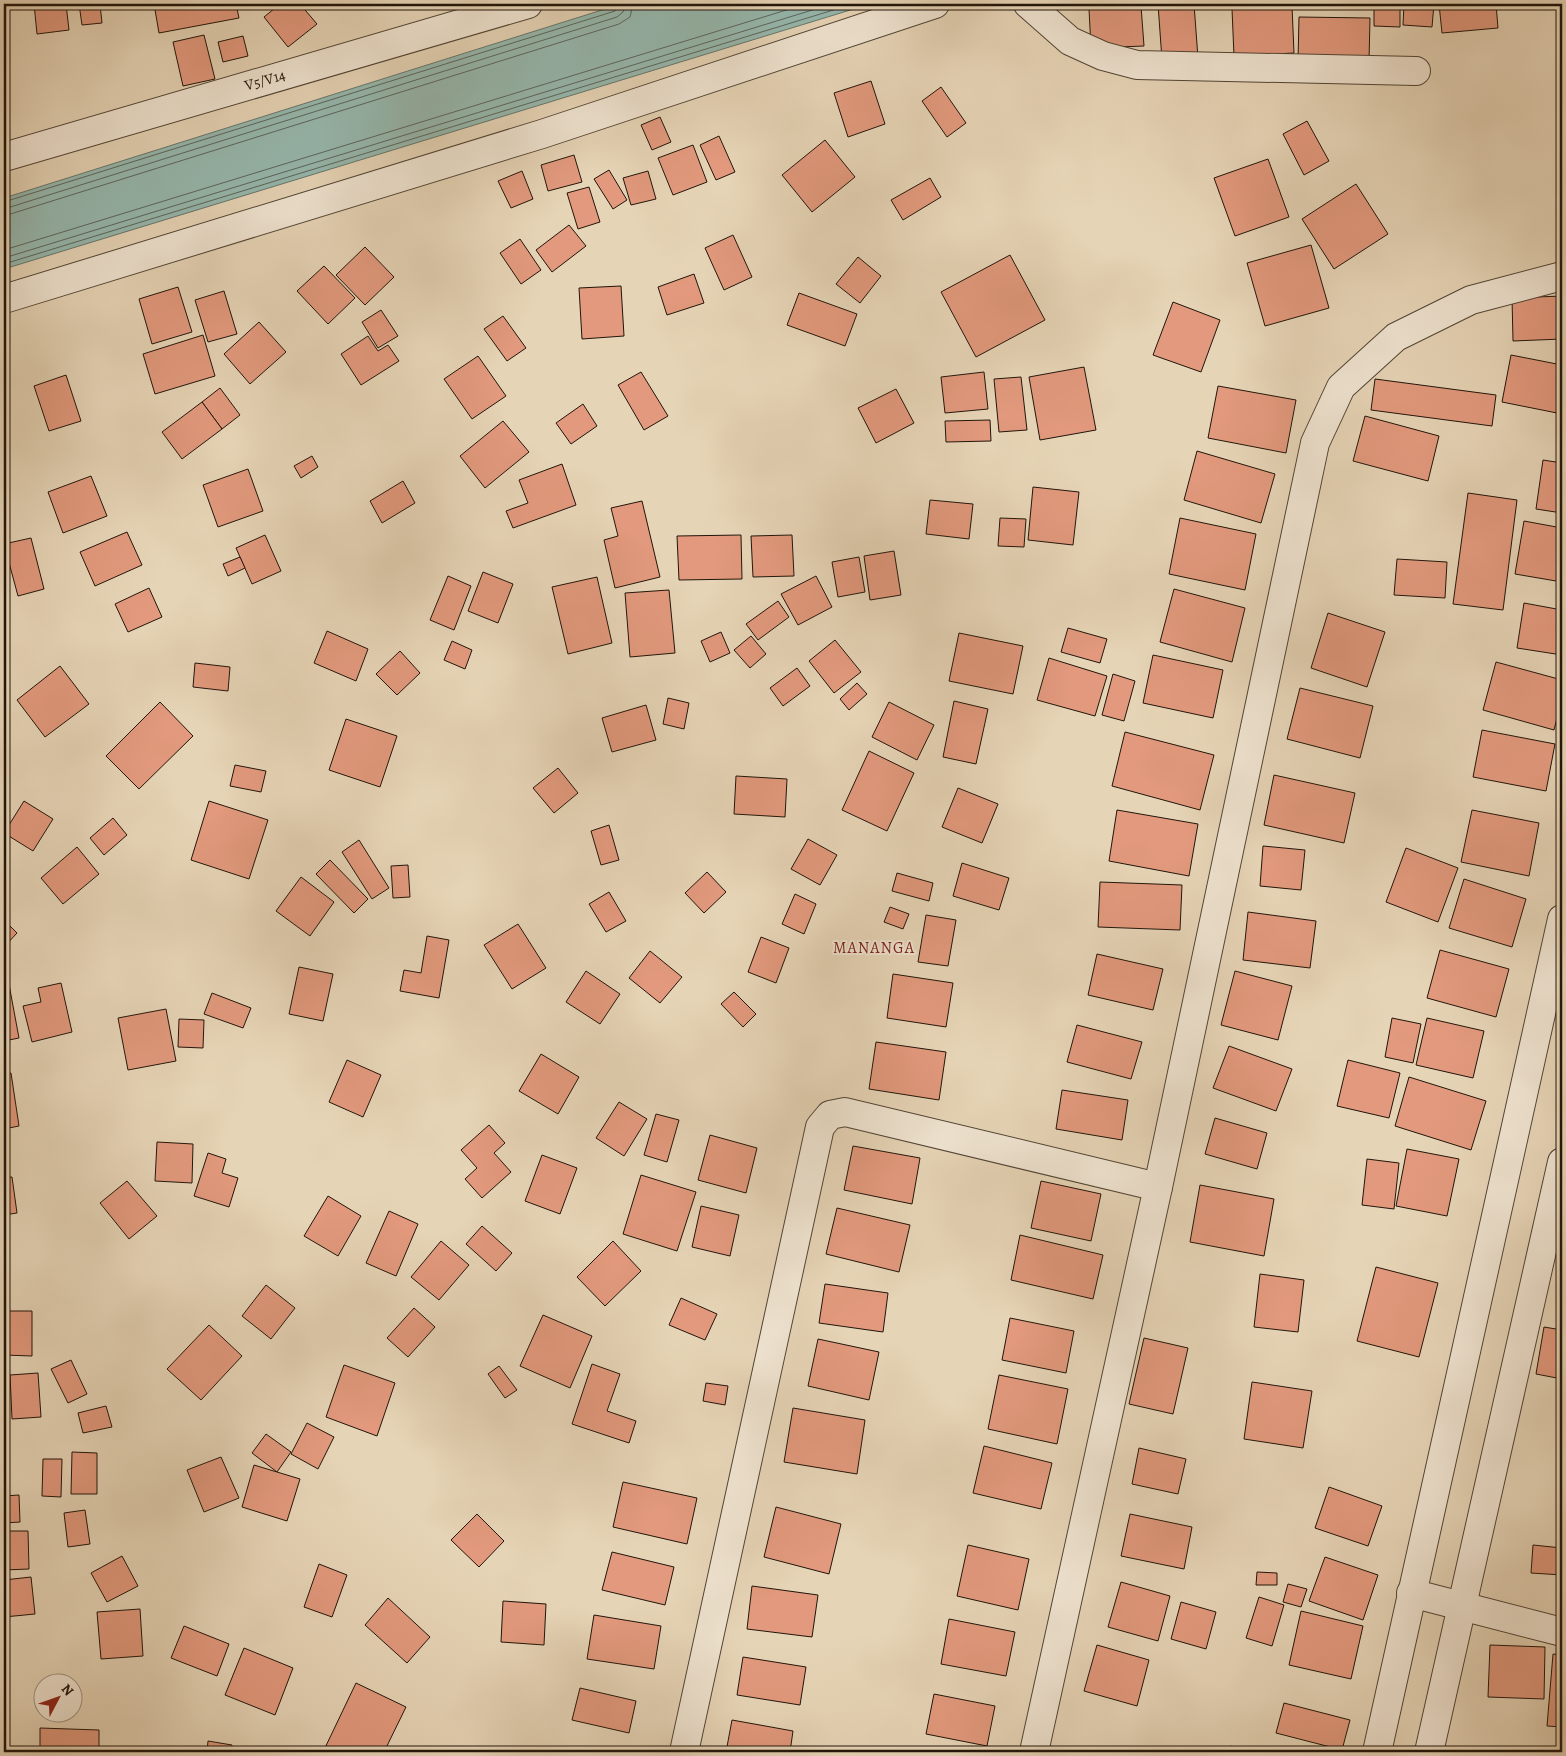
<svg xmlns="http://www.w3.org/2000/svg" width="1566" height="1756" font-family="Alegreya,serif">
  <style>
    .water { fill: #96b8ae; stroke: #67776c }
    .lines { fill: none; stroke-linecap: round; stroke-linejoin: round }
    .shore { stroke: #5c665c; stroke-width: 1 }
    .building { fill: #e2997d; stroke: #21150a }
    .minor-casing { stroke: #524535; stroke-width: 30 }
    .minor { stroke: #efe3d0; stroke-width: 28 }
    .labels { text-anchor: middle; stroke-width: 4; stroke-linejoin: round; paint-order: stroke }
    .street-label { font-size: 15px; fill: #21150a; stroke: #efe3d0 }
    .neighbourhood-label { font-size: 16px; letter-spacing: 1px; fill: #7a1f14; stroke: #efe3d0 }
  </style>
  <rect width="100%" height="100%" fill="#e6d4b6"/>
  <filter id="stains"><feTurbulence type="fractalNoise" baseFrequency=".004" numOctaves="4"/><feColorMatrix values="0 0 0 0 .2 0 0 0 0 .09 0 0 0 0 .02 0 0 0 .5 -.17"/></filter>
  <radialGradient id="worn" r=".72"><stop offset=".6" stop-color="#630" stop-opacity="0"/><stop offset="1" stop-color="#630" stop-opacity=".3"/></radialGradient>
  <path class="water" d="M621,4H870L4,269V198Z"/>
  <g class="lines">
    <g class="shore">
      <path d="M4,202L615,11L619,4"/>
      <path d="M4,209L617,17L623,12L626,4"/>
      <path d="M4,216L619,24L630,17L633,4"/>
      <path d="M4,250L806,4"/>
      <path d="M4,258L832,4"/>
      <path d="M4,264L853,4"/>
    </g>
  </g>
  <g class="building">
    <path d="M34,4H66L69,30L37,34Z"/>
    <path d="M79,4H100L102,23L82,25Z"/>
    <path d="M154,4H236L239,18L159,33Z"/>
    <path d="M280,4H300L317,24L288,47L264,17Z"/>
    <path d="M1158,4H1194L1198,58L1162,60Z"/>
    <path d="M1374,4H1400V27L1374,26Z"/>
    <path d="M1404,4H1434L1432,27L1403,25Z"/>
    <path d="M1439,4H1496L1498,28L1442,33Z"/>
    <path d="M1141,6L1144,46L1091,48L1089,9Z"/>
    <path d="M1292,6L1294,53L1234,56L1232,9Z"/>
    <path d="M1299,17L1370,18L1369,61L1298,60Z"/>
    <path d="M204,35L215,79L183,86L173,42Z"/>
    <path d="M243,36L248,56L223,62L218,42Z"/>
    <path d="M871,81L885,124L848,137L834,93Z"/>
    <path d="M941,87L966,123L947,137L922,101Z"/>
    <path d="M660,117L671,142L652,150L641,125Z"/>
    <path d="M1307,121L1329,161L1304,175L1283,134Z"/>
    <path d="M719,136L735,172L716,180L700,145Z"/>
    <path d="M825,140L855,177L812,212L782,175Z"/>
    <path d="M693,145L707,182L673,195L658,158Z"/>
    <path d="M574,155L582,182L548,191L541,165Z"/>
    <path d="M1268,159L1289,217L1235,236L1214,178Z"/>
    <path d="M609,170L627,200L613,209L594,179Z"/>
    <path d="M522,171L533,199L511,208L498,181Z"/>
    <path d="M648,171L656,199L631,205L623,178Z"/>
    <path d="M930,178L941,197L903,220L891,200Z"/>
    <path d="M1356,184L1388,234L1334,269L1302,219Z"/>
    <path d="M589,187L600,222L578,229L567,193Z"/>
    <path d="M569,225L586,246L552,272L536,250Z"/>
    <path d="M733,235L752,277L724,290L705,248Z"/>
    <path d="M520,239L541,270L521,284L500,253Z"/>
    <path d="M1311,245L1329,308L1265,326L1247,263Z"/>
    <path d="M365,247L394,277L365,305L336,275Z"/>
    <path d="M1010,255L1045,320L976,357L941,292Z"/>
    <path d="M858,257L881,276L860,303L836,284Z"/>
    <path d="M324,266L355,298L328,324L297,291Z"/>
    <path d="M694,274L704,303L667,315L658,287Z"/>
    <path d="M621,286L624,336L582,339L579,288Z"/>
    <path d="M178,287L192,332L152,344L139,299Z"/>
    <path d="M224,291L237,334L208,342L195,300Z"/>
    <path d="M799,293L857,314L845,346L787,325Z"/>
    <path d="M1562,296V339L1513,341L1512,298Z"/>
    <path d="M1173,302L1220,320L1201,372L1153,355Z"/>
    <path d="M381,310L398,336L378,348L362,322Z"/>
    <path d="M503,316L526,348L507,361L484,329Z"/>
    <path d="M259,322L286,352L250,384L224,354Z"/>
    <path d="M203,335L215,376L155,394L143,354Z"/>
    <path d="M368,336L378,351L388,345L399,361L361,385L341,354Z"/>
    <path d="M1511,355L1562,365V414L1502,402Z"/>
    <path d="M478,356L506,396L472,419L444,379Z"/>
    <path d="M1084,367L1096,430L1040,440L1029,377Z"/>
    <path d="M641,372L668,416L644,430L618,385Z"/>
    <path d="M984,372L988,409L945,413L941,377Z"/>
    <path d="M66,375L81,421L49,431L34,386Z"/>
    <path d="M1021,377L1027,430L999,432L994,379Z"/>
    <path d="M1375,379L1496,395L1492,426L1371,410Z"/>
    <path d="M1218,386L1296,400L1286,453L1208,438Z"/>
    <path d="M220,388L240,415L222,429L202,402Z"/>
    <path d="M896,389L914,423L876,443L858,408Z"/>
    <path d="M202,402L222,429L182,459L162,432Z"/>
    <path d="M583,404L597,426L571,444L556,423Z"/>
    <path d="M1365,416L1439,436L1428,481L1353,461Z"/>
    <path d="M990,420L991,441L946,442L945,421Z"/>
    <path d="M503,421L529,452L485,488L460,456Z"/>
    <path d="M1197,451L1275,474L1261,523L1184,500Z"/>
    <path d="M312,456L318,467L301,478L294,466Z"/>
    <path d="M1543,460L1562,463V513L1536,509Z"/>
    <path d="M562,464L576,505L513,528L506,511L528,503L519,480Z"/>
    <path d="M248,469L263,511L218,527L203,485Z"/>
    <path d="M91,476L107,516L63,533L48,492Z"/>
    <path d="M403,481L415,503L382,523L370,501Z"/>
    <path d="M1033,487L1079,492L1073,545L1028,540Z"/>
    <path d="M1468,493L1517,500L1503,610L1453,604Z"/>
    <path d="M930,500L973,504L969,539L926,534Z"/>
    <path d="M642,501L660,577L615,588L604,540L618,536L611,508Z"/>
    <path d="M1000,518L1026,519L1024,547L998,546Z"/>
    <path d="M1180,518L1256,534L1245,590L1169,574Z"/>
    <path d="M1524,521L1562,528V582L1515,574Z"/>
    <path d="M127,532L142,565L95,586L80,552Z"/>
    <path d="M265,535L281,571L252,584L236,548Z"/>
    <path d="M741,535L742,579L679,580L677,536Z"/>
    <path d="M792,535L794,576L753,577L751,536Z"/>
    <path d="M31,538L44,589L18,596L4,544Z"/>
    <path d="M894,551L901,595L870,600L864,556Z"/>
    <path d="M240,557L245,568L228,576L223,564Z"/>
    <path d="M859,557L865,592L838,597L832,562Z"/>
    <path d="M1397,559L1447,562L1445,598L1394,595Z"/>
    <path d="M483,572L513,584L498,623L468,611Z"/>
    <path d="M448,576L471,586L454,630L430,620Z"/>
    <path d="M816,576L832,607L798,625L781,594Z"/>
    <path d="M597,577L612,643L568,654L552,587Z"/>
    <path d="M149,588L162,617L128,632L115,604Z"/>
    <path d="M1174,589L1245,608L1232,662L1160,642Z"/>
    <path d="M669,590L675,653L630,657L625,593Z"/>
    <path d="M778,601L789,617L758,640L746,624Z"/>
    <path d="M1524,603L1562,610V655L1517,648Z"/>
    <path d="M1328,613L1385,632L1367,687L1311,668Z"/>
    <path d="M1068,628L1107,639L1100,663L1061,652Z"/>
    <path d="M327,631L368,649L356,681L314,663Z"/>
    <path d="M721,632L730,653L710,662L701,641Z"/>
    <path d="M959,633L1023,646L1013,694L949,681Z"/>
    <path d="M751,636L766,654L750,668L734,650Z"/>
    <path d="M835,640L861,672L834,693L809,661Z"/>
    <path d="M452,641L472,650L465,669L444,660Z"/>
    <path d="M400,651L420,673L397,695L376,674Z"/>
    <path d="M1153,655L1223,670L1213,718L1143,703Z"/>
    <path d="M1049,658L1107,676L1095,716L1037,700Z"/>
    <path d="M1496,662L1562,680V698L1554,730L1483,710Z"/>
    <path d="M195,663L230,667L228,691L193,687Z"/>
    <path d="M60,666L89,704L45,737L17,700Z"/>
    <path d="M797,668L810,686L783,706L770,688Z"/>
    <path d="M1113,674L1135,681L1124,721L1102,715Z"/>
    <path d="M857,683L867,694L849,710L840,699Z"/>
    <path d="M1300,688L1373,706L1360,758L1287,739Z"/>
    <path d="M668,698L689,703L684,729L663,724Z"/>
    <path d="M954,701L988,709L976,764L943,757Z"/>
    <path d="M160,702L193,736L139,789L106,756Z"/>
    <path d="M889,702L934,725L917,760L872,737Z"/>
    <path d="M646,705L656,740L612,752L602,718Z"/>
    <path d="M346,719L397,736L380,787L329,770Z"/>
    <path d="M1482,730L1555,744L1546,791L1473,777Z"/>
    <path d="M1125,732L1214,755L1200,810L1112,786Z"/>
    <path d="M869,751L914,773L887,831L842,810Z"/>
    <path d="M235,765L266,771L261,792L230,786Z"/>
    <path d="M558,768L578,793L554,813L533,788Z"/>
    <path d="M1274,775L1355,793L1344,843L1264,825Z"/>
    <path d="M736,776L787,779L785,817L734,814Z"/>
    <path d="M958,788L998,804L982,843L942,827Z"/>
    <path d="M24,801L53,819L33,851L4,833Z"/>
    <path d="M209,801L268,820L249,879L191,860Z"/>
    <path d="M1117,810L1198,824L1189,876L1109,861Z"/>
    <path d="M1472,810L1539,823L1529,876L1461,862Z"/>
    <path d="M113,818L127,835L104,855L90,838Z"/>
    <path d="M609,825L619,860L601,865L591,831Z"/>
    <path d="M808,839L837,855L820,885L791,869Z"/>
    <path d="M359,840L389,888L372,899L342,852Z"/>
    <path d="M1263,846L1305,850L1301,890L1260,886Z"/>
    <path d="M77,847L99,874L63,904L41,878Z"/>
    <path d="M1406,848L1458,868L1438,922L1386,902Z"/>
    <path d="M330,860L368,899L354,913L316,874Z"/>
    <path d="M962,863L1009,878L999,910L953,896Z"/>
    <path d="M408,865L410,897L393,898L391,866Z"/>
    <path d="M707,872L726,892L704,913L685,893Z"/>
    <path d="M897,873L933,883L929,901L892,891Z"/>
    <path d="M301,877L334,902L310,936L276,911Z"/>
    <path d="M1464,879L1526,899L1512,947L1449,928Z"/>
    <path d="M1100,882L1182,885L1180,930L1098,927Z"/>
    <path d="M609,892L626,921L606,932L589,904Z"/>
    <path d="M795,894L816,904L804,934L782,924Z"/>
    <path d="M890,907L909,914L903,929L884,922Z"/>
    <path d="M1248,912L1316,921L1310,968L1243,960Z"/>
    <path d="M926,915L956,920L948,966L918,962Z"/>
    <path d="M4,920L17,933L4,947Z"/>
    <path d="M518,924L546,968L512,989L484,945Z"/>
    <path d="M427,936L449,940L439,998L400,991L404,970L421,973Z"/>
    <path d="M761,937L789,948L776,983L748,972Z"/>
    <path d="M1440,950L1509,969L1496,1017L1427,998Z"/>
    <path d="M650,951L682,977L660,1003L629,978Z"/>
    <path d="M1097,954L1163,969L1153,1010L1088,995Z"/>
    <path d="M299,967L333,974L323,1021L289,1014Z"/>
    <path d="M586,971L620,994L600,1024L566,1002Z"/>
    <path d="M1235,971L1292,986L1278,1040L1221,1025Z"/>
    <path d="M893,974L953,983L946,1027L887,1018Z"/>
    <path d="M8,979L19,1038L4,1041V980Z"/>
    <path d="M61,983L72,1032L32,1042L23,1006L41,1002L38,988Z"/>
    <path d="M734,992L756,1014L743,1027L721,1004Z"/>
    <path d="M212,993L251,1008L243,1028L204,1014Z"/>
    <path d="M166,1009L176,1061L128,1070L118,1018Z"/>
    <path d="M1392,1018L1421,1024L1413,1063L1385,1057Z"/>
    <path d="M1427,1018L1484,1031L1473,1078L1416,1065Z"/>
    <path d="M179,1019L204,1020L203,1048L178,1047Z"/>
    <path d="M1077,1025L1142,1042L1131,1079L1067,1062Z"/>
    <path d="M876,1042L946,1052L939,1100L869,1089Z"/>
    <path d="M1229,1046L1292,1069L1276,1111L1213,1088Z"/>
    <path d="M541,1054L579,1077L558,1114L519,1091Z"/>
    <path d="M347,1060L381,1075L363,1117L329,1102Z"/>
    <path d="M1348,1060L1400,1073L1389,1118L1337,1106Z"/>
    <path d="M11,1073L19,1126L4,1129V1074Z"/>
    <path d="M1409,1077L1486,1101L1471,1150L1395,1126Z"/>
    <path d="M1062,1090L1128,1100L1122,1140L1056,1129Z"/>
    <path d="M619,1102L647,1119L624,1156L596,1138Z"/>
    <path d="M656,1114L679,1120L667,1162L644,1155Z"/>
    <path d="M1215,1118L1267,1133L1257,1169L1205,1154Z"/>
    <path d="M489,1125L505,1143L494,1153L511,1172L482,1198L465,1179L477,1168L461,1150Z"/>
    <path d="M710,1135L757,1148L746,1193L698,1180Z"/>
    <path d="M157,1142L193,1144L192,1183L155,1181Z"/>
    <path d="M853,1146L920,1158L912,1204L844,1190Z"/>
    <path d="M1407,1149L1459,1159L1447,1216L1396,1206Z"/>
    <path d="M208,1153L226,1159L222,1173L238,1178L229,1207L194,1196Z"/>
    <path d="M542,1155L577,1168L560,1214L525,1201Z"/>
    <path d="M1367,1159L1399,1163L1394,1209L1362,1205Z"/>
    <path d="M641,1175L696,1192L677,1251L623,1234Z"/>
    <path d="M12,1177L17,1213L4,1215V1178Z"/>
    <path d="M127,1181L157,1216L129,1239L100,1203Z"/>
    <path d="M1041,1181L1101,1194L1091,1241L1031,1228Z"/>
    <path d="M1200,1185L1274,1199L1264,1256L1190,1242Z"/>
    <path d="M328,1196L361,1216L338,1256L304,1236Z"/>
    <path d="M701,1206L739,1215L730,1256L692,1247Z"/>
    <path d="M837,1208L910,1225L899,1272L826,1254Z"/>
    <path d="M389,1211L418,1224L396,1276L366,1263Z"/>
    <path d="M482,1226L512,1253L496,1271L466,1244Z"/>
    <path d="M1020,1235L1103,1255L1093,1299L1011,1280Z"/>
    <path d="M441,1241L469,1265L439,1300L411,1277Z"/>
    <path d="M613,1241L641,1271L605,1306L577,1277Z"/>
    <path d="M1376,1267L1438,1283L1419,1357L1357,1341Z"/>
    <path d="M1260,1274L1304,1280L1298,1332L1254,1327Z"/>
    <path d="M825,1284L888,1293L883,1332L819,1323Z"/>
    <path d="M266,1285L295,1308L271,1339L242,1316Z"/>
    <path d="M681,1298L717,1314L705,1340L669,1325Z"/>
    <path d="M414,1308L435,1327L408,1357L387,1338Z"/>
    <path d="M4,1311H32V1356L4,1355Z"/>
    <path d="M543,1315L592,1336L570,1388L520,1366Z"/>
    <path d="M1010,1318L1074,1331L1066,1373L1002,1360Z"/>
    <path d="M209,1325L242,1356L201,1400L167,1369Z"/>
    <path d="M1544,1327L1562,1330V1379L1536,1374Z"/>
    <path d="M1144,1338L1188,1348L1173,1414L1129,1404Z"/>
    <path d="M818,1339L879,1352L869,1400L808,1386Z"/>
    <path d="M71,1360L87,1394L68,1403L51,1369Z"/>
    <path d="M592,1364L620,1374L607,1411L636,1421L629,1443L572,1424Z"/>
    <path d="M344,1365L395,1383L377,1436L326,1417Z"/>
    <path d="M499,1366L517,1390L505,1398L488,1374Z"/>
    <path d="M38,1373L41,1417L12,1419L10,1375Z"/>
    <path d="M999,1375L1068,1389L1057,1444L988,1429Z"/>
    <path d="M1252,1382L1312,1391L1303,1448L1244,1439Z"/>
    <path d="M706,1383L728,1386L725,1405L703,1401Z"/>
    <path d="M106,1406L112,1427L83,1433L78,1413Z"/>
    <path d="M793,1408L865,1420L857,1474L784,1462Z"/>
    <path d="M307,1423L334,1437L318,1469L291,1454Z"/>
    <path d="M266,1434L291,1452L277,1472L252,1453Z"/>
    <path d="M984,1446L1052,1463L1041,1509L973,1493Z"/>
    <path d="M1139,1448L1186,1459L1178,1494L1132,1484Z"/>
    <path d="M72,1452L97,1453V1494H71Z"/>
    <path d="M221,1457L239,1498L204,1512L187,1470Z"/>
    <path d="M43,1459H62L61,1497L42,1496Z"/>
    <path d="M254,1465L300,1479L287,1521L242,1507Z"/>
    <path d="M623,1482L697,1498L687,1544L613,1527Z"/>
    <path d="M1329,1487L1382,1506L1368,1546L1315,1528Z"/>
    <path d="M19,1495L20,1522L4,1523V1496Z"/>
    <path d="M776,1507L841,1524L829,1574L764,1557Z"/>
    <path d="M85,1510L90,1544L68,1547L64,1513Z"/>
    <path d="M477,1514L504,1541L479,1567L451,1540Z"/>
    <path d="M1130,1514L1192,1527L1184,1569L1121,1556Z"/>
    <path d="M4,1531H28L29,1569L4,1570Z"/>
    <path d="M968,1545L1029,1559L1018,1610L957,1596Z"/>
    <path d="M1533,1545L1562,1548V1575L1531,1573Z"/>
    <path d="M612,1552L674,1567L665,1605L602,1590Z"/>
    <path d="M122,1556L138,1586L107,1602L91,1573Z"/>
    <path d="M1325,1557L1378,1575L1363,1620L1309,1601Z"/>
    <path d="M319,1564L347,1575L332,1617L304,1607Z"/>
    <path d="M1257,1572L1277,1573V1585H1256Z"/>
    <path d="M31,1577L35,1614L4,1617V1580Z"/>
    <path d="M1121,1582L1170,1596L1158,1641L1108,1627Z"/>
    <path d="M1288,1584L1307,1589L1301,1607L1283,1602Z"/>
    <path d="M752,1586L818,1595L812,1637L747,1629Z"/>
    <path d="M1259,1597L1284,1605L1272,1646L1246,1638Z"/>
    <path d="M388,1598L430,1637L407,1663L365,1625Z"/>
    <path d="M503,1601L546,1604L544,1645L501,1642Z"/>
    <path d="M1181,1602L1216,1612L1206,1649L1171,1639Z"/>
    <path d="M140,1609L143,1656L101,1659L97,1612Z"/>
    <path d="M1301,1611L1363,1626L1351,1679L1289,1665Z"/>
    <path d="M594,1615L661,1626L654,1669L587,1659Z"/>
    <path d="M949,1619L1015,1632L1006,1676L941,1664Z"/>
    <path d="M184,1626L229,1644L217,1676L171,1658Z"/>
    <path d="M1097,1645L1149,1660L1137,1706L1084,1691Z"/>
    <path d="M1490,1645L1545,1647L1544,1699L1488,1697Z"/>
    <path d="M244,1648L293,1668L275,1715L225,1695Z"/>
    <path d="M1553,1654L1562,1655V1727L1547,1726Z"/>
    <path d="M743,1657L806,1667L800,1705L737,1695Z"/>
    <path d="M356,1683L406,1707L384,1752H323Z"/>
    <path d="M580,1688L636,1701L629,1733L572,1720Z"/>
    <path d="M934,1694L995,1706L987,1746L926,1734Z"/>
    <path d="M1284,1703L1350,1720L1342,1750L1276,1733Z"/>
    <path d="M732,1720L793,1731L790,1752H726Z"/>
    <path d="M40,1728L99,1730V1752H40Z"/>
    <path d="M208,1741L232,1745L231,1752H207Z"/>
    <path d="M1230,1746L1251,1752H1228Z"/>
  </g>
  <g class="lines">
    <g class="minor-casing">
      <g id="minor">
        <path d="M1028,4L1070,41L1103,56L1137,65L1416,71"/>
        <path d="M4,157L528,4"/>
        <path d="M4,299L542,134L935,4"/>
        <path d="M1411,1593L1562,1632"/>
        <path d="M684,1752L820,1127L830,1115L845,1112L1158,1187"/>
        <path d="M1034,1752L1158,1187L1315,443L1341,387L1396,337L1471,300L1562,276"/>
        <path d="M1377,1752L1562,919"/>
        <path d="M1429,1752L1562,1162"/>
      </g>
    </g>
    <use href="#minor" class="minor"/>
  </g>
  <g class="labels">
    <g class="street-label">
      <text transform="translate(265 80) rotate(-16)" y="5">V5/V14</text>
    </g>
    <g class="neighbourhood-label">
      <text x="874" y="953">MANANGA</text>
    </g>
  </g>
  <rect width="1566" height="1756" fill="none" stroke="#e6d4b6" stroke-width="20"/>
  <rect x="5" y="5" width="1556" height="1746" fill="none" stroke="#21150a" stroke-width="2.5"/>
  <rect x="10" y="10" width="1546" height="1736" fill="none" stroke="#21150a"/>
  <g transform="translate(58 1698) rotate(49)"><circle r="24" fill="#efe3d0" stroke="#9d9181"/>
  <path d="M0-4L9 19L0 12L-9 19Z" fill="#8f2418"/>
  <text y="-8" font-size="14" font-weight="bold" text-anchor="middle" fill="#21150a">N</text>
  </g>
  <rect width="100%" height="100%" filter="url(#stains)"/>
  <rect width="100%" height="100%" fill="url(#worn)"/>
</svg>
